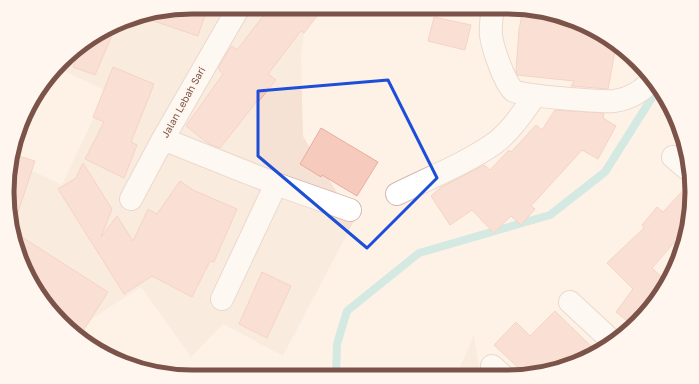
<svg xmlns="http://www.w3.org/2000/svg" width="699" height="384" font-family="'Golos Text',sans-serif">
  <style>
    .residential { fill: #f6e2d5 }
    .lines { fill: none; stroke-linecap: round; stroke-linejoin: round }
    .stream { stroke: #9fdddc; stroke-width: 8 }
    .building { fill: #f6cabc; stroke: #eaad9b }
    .minor-casing { stroke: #d4b9ae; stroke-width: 24 }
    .minor { stroke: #fff; stroke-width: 22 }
    .marked { fill: none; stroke: #1d4ed8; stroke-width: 3; stroke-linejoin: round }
    .labels { text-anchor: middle; stroke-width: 4; stroke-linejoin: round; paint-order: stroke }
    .street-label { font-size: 10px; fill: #7b5349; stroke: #fff6ef }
    .rim { fill: none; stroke: #7b5349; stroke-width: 5 }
  </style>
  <rect width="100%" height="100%" fill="#fef2e7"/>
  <g class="residential">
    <path d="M192,7H308L301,55L303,136L354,221L283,356L223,324L191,357L141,287L73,331L53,314L21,263L7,204L12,161L62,185L106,91L58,68L80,45L133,17Z"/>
    <path d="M474,335L480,376H456Z"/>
  </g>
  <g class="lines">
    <path class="stream" d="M336,376L337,344L347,311L419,253L550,215L605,172L658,88"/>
  </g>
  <g class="building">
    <path d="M270,7H324L304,33L301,31L268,74L276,80L259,101L258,100L220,148L209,144L186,126L223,74L219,70V66L228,51L232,46L237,50Z"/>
    <path d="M186,8L205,15L198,36L139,16Z"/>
    <path d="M523,9L600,32L616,46L608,89L571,86L574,81L517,75L516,71L519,30Z"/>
    <path d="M434,17L471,25L465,50L428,41Z"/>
    <path d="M116,26L95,75L73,67L83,43Z"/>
    <path d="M113,67L154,84L131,142L137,145L124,178L85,159L104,122L93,117Z"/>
    <path d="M555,110L604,113L603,118L616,126L598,159L582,150L531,206L535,209L521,225L511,216L494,233L472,210L450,225L431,196L440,188L484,165L490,170L509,150L511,152L536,125L542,130Z"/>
    <path d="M321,128L378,162L357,196L322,175L321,177L300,164Z"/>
    <path d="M12,154L35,161L14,224L12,223L7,204Z"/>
    <path d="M83,163L112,209L101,237L117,216L133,241L148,209L157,214L180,181L193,190L237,209L214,262L210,261L192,297L152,276L124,294L58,189L76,178Z"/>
    <path d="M688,185L690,216L686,229L652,268L668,283L667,285L631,324L616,312L633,289L607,263L644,228L642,225L657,207L663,212Z"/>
    <path d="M14,232L108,292L83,331L50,310L21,263Z"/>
    <path d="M262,272L291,286L267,338L239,324Z"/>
    <path d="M555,311L596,351L531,375H526L494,345L516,322L530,336Z"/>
  </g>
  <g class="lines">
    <g class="minor-casing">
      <g id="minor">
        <path d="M493,7C492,16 490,26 491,35C492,46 505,85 514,91C521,96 602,102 614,101C629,99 644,91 653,78"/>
        <path d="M163,139L276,184L350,210"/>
        <path d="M673,157L687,169"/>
        <path d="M397,194C429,178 465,164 495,143C511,131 523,112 535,96"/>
        <path d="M131,199L163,139L239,7"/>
        <path d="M222,299L276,184"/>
        <path d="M570,302L613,342"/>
        <path d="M492,366L503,376"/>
      </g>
    </g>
    <use href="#minor" class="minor"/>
  </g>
  <path d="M0 0H699V384H0ZM388,80L437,178L367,248L258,156V91Z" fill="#fef2e7" fill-opacity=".55" fill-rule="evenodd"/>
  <path class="marked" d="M388,80L437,178L367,248L258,156V91Z"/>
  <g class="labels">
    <g class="street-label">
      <text transform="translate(183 102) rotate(-61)" y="4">Jalan Lebah Sari</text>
    </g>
  </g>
  <path d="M0 0H699V384H0ZM192 14H507A178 178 0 0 1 685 192V192A178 178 0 0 1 507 370H192A178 178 0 0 1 14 192V192A178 178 0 0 1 192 14Z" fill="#fff6ef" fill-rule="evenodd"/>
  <path class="rim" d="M192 14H507A178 178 0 0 1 685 192V192A178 178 0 0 1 507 370H192A178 178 0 0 1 14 192V192A178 178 0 0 1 192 14Z"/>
</svg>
